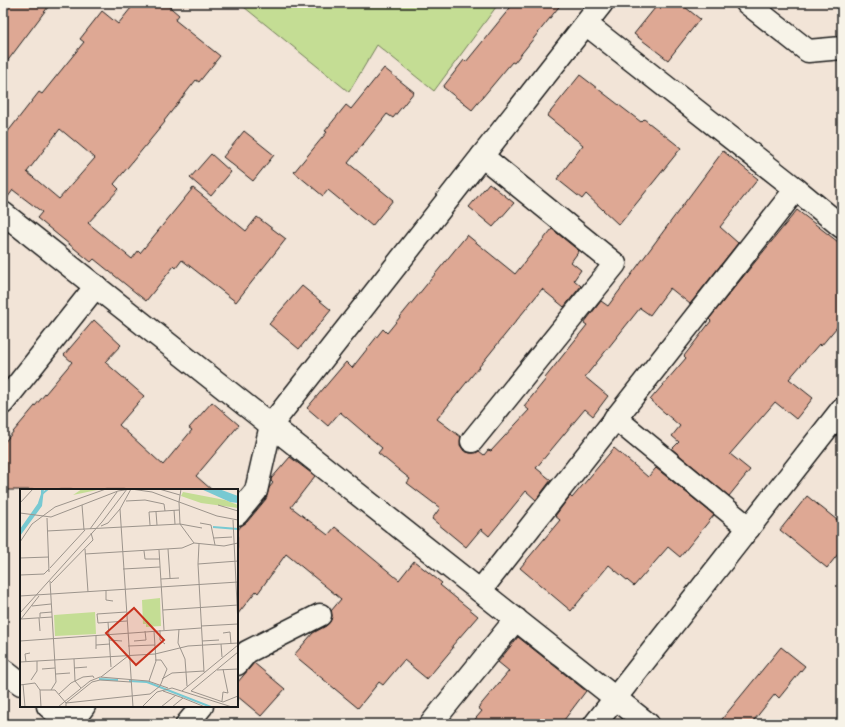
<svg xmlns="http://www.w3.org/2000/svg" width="845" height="727" font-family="Mynerve,sans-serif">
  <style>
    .green { fill: #c4dd94; stroke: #707c58 }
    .building { fill: #dea894; stroke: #1c1c1c; fill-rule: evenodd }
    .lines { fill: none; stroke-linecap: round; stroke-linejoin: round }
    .minor-casing { stroke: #1c1c1c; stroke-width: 25 }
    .minor { stroke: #f7f3e8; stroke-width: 22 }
    .inset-river { fill: none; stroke: #78c9d2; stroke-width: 2 }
    .inset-road { fill: none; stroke: #9c948c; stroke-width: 1 }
    .view { fill: #c8321e; fill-opacity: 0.15; stroke: #c8321e; stroke-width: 2 }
    .inset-edge { fill: none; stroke: #1c1c1c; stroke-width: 2 }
  </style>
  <rect width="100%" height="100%" fill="#f2e4d7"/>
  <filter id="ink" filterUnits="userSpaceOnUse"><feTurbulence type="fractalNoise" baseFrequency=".025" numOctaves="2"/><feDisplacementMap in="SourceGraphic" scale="8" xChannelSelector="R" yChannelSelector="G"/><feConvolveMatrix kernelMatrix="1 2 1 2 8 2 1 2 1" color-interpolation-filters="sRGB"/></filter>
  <g filter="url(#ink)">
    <path class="green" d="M239,3H499L434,91L377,45L349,92Z"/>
    <g class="building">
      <path d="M3,3H51L3,67Z"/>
      <path d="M135,3H165L179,15L175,20L220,56L199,82L196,80L164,121L165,122L114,184L119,189L88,223L132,259L138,251L140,253L193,188L246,231L257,217L286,239L236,302L182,260L176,268L174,266L146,301L94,259L91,262L37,218L42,212L13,190L5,201H3V138L39,92L42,94L84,42L80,39L102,11L118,24ZM60,129L95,158L59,199L27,172Z"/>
      <path d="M514,3H562L514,63L512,62L472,110L443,87L464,60L466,62Z"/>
      <path d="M659,3H680L700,19L668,60L634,34Z"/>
      <path d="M384,68L414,92L393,118L387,114L348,163L393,200L372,226L328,190L323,196L294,172L327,132L325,131L346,105L351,109Z"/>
      <path d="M580,75L641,122L644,119L681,148L619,225L586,194L582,199L557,179L583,145L547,116Z"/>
      <path d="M244,131L274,155L253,181L223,157Z"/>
      <path d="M723,151L758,179L720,227L738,243L690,304L670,288L650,315L640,308L585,377L608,396L593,416L585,409L536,468L551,480L536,500L526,491L489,536L481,529L466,547L432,519L440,508L407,483L410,479L378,453L382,448L340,412L328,426L307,408L346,362L352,368L383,329L387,333L467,235L515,274L552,229L579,251L571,262L581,270L574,280L581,286L564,307L542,289L437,419L461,437L460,445L464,451L470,453H476L479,451L484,455L488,450L491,451L529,410L524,406L546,379L545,378L587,325L584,323L601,301L608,306Z"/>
      <path d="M211,154L231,172L211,196L190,178Z"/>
      <path d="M489,183L514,203L493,227L469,207Z"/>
      <path d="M797,210L842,245V321L821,346L819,344L789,379L813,398L796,419L775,402L730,454L750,470L729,496L672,449L679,442L672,436L680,426L650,400L686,358L684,356L711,321L709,319Z"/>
      <path d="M302,286L331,310L299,349L269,324Z"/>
      <path d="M94,320L121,345L105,362L144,396L119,425L163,465L192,430L189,428L212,402L239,425L196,476L212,490H3V444L72,362L64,355Z"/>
      <path d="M614,448L648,477L656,468L714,515L680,557L668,547L634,586L609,565L571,611L520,568L560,520L555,516L570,496L572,498Z"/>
      <path d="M290,457L315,476L291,507L328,535L335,527L399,580L414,561L442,583L440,585L478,616L452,646L453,648L427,679L404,660L383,685L379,682L358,708L294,655L313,633L326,626L330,622L332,616L331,611L341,599L286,554L258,593L256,591L237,615V531L241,526L247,522L266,499L269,488L273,483L271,481V479Z"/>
      <path d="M807,496L842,524V549L827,568L780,530Z"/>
      <path d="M518,637L586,691L561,724H471L482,711L478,708L509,671L498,662Z"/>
      <path d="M781,647L805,666L779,698L775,694L751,724H718Z"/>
      <path d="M254,663L285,689L261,716L237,696V683Z"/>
    </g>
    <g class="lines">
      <g class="minor-casing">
        <g id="minor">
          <path d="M747,3L808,51L842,48"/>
          <path d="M586,24L796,189L842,227"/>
          <path d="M3,213L648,724"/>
          <path d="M3,403L96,286"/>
          <path d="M615,418L749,528"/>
          <path d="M472,441L615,264L482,156"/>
          <path d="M237,514L256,491L271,425L602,3"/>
          <path d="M480,591L796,189"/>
          <path d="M237,664L247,652L320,615"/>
          <path d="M3,670L21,684"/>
          <path d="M48,706L70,724"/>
          <path d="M70,724L84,706"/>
          <path d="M187,724L202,706"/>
          <path d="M431,724L516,619"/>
          <path d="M595,724L842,409"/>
        </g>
      </g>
      <use href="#minor" class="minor"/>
    </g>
  </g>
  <g transform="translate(20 489)">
    <rect width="218" height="218" fill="#f2e4d7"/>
    <path d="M62,0H82L53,6ZM163,3L205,11L218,16V19L181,14L161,7ZM140,109L141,137L126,138V135H123L122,111ZM75,123L76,145L35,147L34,126Z" fill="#c4dd94"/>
    <path d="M21,0H24L22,17L0,47V40L21,10ZM181,0H199L218,7V14L210,13Z" fill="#78c9d2"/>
    <path class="inset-river" d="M19,14L22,5L28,0M193,38L218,40M79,190L98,191M109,192L127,193L191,218"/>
    <path class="inset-road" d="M139,0L160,6M161,0L159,13L160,35L174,54L204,57L218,54M106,12L125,11L144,15L145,22M0,14L13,0M62,16L64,41M198,16L218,22M100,20L113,218M154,21L155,35M136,23L137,36M0,24L31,28L98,2L111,0L132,3L197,27L218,31M27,29L29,83M213,31L218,136M180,34L191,36L195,56M130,36L129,23L159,21M81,37L88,34L100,20L111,0M70,40L97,3M27,42L160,35L182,39M194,49L212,48M0,53L12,35L35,18L86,0M179,55L178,75L184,183M65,60L68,103M148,60L150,89M139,61L144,141M124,62L125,70H140M65,65L162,59L174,54M0,69L29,68M178,75L218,72M30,79L65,41M103,80L140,78M0,86L24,85L29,80M141,90L159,89M30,92L36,193L31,201M31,94L73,51L71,44M86,102V111L93,112M0,107L218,93M12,117L31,115M143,121L218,116M106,123L77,125L78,134L107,132M0,124L82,33L107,0M20,128V124L32,123M19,129L20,142M1,130L32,128M1,130L19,107M88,133L91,178M181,137L218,135M159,140L158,154L165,170L167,197M140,141V151L145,155M203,144L210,143L211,155M76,147V160M89,151L102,152M0,152L181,139M114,152L126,151L125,142M182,152L199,151M201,155L202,168M76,156L90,155M108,157L135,156M218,163L171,202L203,213L218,207M54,170L55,192L61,199M0,173L135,165L168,157L218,154M6,173L5,165L10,164M54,179L67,178M22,180L35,179M197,181L218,180M36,185L50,184M81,188L108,167M142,190L152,184L184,182M11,191L17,182V172M129,192L136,172L134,142M3,195L5,218M0,196L15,194L20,201H35L46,214L130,205L140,197L147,180L141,171H135M20,201L21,218M143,202L163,209M162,202L218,156M39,205L51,194L63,188L73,187L74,189M202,212L203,203L208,204L203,180M38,218L70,192L80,188L128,192L148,199M46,218V214L72,193L80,191L111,193M122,218L137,203L152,199L212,218M141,218L156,206M152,218L163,209L185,218"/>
    <path class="view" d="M114,119L144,151L116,176L86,144Z"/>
    <rect width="218" height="218" class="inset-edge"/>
  </g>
  <rect width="845" height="727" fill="none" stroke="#f7f3e8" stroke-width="16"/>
  <rect x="8" y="8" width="829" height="711" fill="none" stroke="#1c1c1c" stroke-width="1.5" filter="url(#ink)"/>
</svg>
